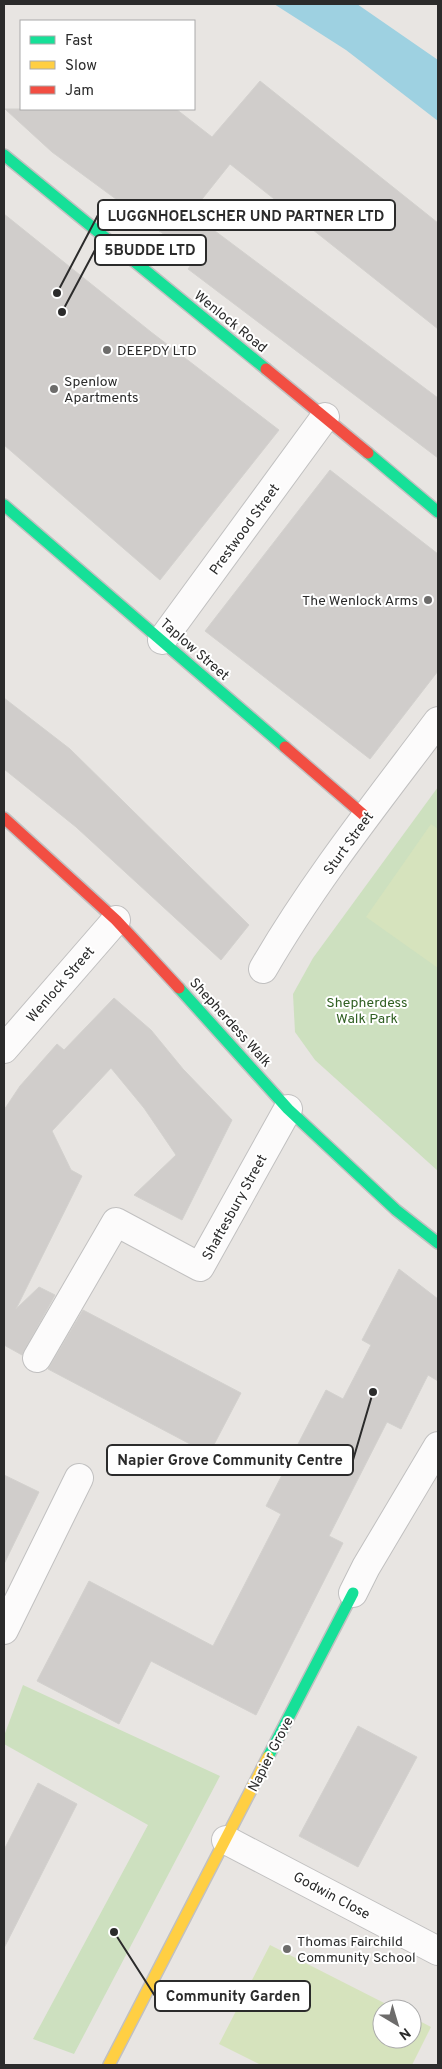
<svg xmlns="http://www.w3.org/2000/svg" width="442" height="2069" font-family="Overpass,sans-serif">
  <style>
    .green { fill: #cde0bf }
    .pitch { fill: #d6e3bd }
    .water { fill: #9ed1e1 }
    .building { fill: #d0cdcb; stroke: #d3d1ce }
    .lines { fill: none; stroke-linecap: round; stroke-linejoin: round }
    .street-casing { stroke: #c1c0c0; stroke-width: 30 }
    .fast-casing { stroke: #c1c0c0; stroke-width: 14 }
    .slow-casing { stroke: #c1c0c0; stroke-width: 14 }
    .jam-casing { stroke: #c1c0c0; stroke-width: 14 }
    .street { stroke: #fcfbfb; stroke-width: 28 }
    .fast { stroke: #16e098; stroke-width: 11 }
    .slow { stroke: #ffcf43; stroke-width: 11 }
    .jam { stroke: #f24e42; stroke-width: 11 }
    .poi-dot { fill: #6d6c6b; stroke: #fff; stroke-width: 2 }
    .labels { text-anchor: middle; stroke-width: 4; stroke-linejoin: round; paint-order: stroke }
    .street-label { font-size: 14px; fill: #2b2b2b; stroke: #fff }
    .poi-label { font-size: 14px; fill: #2b2b2b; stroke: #fff; text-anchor: start }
    .park-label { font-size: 14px; fill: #316023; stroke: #fff }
    .leader { fill: none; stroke: #2b2b2b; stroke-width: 2 }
    .callout-dot { fill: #2b2b2b; stroke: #fff; stroke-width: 2 }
    .callout { fill: #fff; stroke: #2b2b2b; stroke-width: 2 }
    .callout-label { font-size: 15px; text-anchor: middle; font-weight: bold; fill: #2b2b2b }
  </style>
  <rect width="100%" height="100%" fill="#e8e5e2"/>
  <g class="green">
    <path d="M438,787V1171L315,1060L295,1032L293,994L313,958Z"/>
    <path d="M23,1685L220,1776L74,2054L33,2039L148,1825L4,1744V1736Z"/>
  </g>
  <g class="pitch">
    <path d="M431,824L438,829V968L366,917Z"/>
    <path d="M270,1945L396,2009H382V2039H412V2017L431,2027L412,2065H261L219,2044Z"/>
  </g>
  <path class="water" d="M274,4H357L438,60V121L346,50Z"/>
  <g class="building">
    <path d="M260,81L438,223V329L230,164L191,213L438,398V458L188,269L196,258L52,152L5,109H176L212,137Z"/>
    <path d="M4,214L151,332L279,430L160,580L4,445Z"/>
    <path d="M330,470L438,554V671L370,759L205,631Z"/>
    <path d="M4,698L70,749L249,925L221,960L76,827L4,769Z"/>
    <path d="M114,998L151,1030L183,1069L232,1120L182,1220L134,1195L176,1155L144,1108L111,1068L52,1131L71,1170L82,1176L16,1309L39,1287L55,1295L22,1355L4,1345V1110L20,1086L57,1044L64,1050Z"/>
    <path d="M399,1269L438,1299V1381L428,1375L401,1429L387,1422L329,1536L343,1543L256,1715L151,1661L119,1724L37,1681L89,1581L213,1646L281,1514L266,1506L326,1390L343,1399L371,1345L362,1340Z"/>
    <path d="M83,1310L241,1393L209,1454L48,1369Z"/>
    <path d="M4,1475L39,1492L4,1564Z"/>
    <path d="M358,1726L417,1757L358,1867L299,1836Z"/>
    <path d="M38,1783L77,1804L4,1948V1850Z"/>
  </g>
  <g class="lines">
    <g class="street-casing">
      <g id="street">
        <path d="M162,640L325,417"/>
        <path d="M263,969C314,881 378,801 438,721"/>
        <path d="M4,1049L116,920"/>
        <path d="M37,1358L116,1222L200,1267L288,1109"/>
        <path d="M353,1593L366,1567L438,1446"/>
        <path d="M4,1630L79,1478"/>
        <path d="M226,1840L438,1951"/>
      </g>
    </g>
    <g class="fast-casing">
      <g id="fast">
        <path d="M4,155L266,369"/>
        <path d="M368,453L438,512"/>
        <path d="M4,505L285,747"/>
        <path d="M179,988L288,1109L396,1210L438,1243"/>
        <path d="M268,1757L353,1593"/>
      </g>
    </g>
    <g class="slow-casing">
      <path id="slow" d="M109,2065L268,1757"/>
    </g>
    <g class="jam-casing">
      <g id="jam">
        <path d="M266,369L368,453"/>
        <path d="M285,747L366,817"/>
        <path d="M4,818L116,920L179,988"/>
      </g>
    </g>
    <use href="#street" class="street"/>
    <use href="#fast" class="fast"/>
    <use href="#slow" class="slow"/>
    <use href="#jam" class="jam"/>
  </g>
  <g class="poi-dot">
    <circle cx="107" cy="350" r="5"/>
    <circle cx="54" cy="389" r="5"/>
    <circle cx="428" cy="600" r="5"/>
    <circle cx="287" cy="1949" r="5"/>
  </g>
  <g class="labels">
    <g class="street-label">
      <text transform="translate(231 321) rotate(39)" y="5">Wenlock Road</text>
      <text transform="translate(244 529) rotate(-54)" y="5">Prestwood Street</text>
      <text transform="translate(195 649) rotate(41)" y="5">Taplow Street</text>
      <text transform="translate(348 843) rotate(-54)" y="5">Sturt Street</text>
      <text transform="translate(60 984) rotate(-49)" y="5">Wenlock Street</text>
      <text transform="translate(231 1022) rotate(48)" y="5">Shepherdess Walk</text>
      <text transform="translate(234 1207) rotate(-61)" y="5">Shaftesbury Street</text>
      <text transform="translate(270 1754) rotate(-63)" y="5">Napier Grove</text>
      <text transform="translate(332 1895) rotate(28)" y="5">Godwin Close</text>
    </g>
    <g class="poi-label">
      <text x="117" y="355">DEEPDY LTD</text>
      <text x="64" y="386">Spenlow<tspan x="64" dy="16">Apartments</tspan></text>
      <text x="418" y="605" text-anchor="end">The Wenlock Arms</text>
      <text x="297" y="1946">Thomas Fairchild<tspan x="297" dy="16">Community School</tspan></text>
    </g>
    <g class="park-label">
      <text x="367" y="1007">Shepherdess<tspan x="367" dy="16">Walk Park</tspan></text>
    </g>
  </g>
  <path class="leader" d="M57 293L98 215M62 312L95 250M373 1392L353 1460M114 1932L155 1996"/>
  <g class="callout-dot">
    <circle cx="57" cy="293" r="5"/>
    <circle cx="62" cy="312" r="5"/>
    <circle cx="373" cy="1392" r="5"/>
    <circle cx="114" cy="1932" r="5"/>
  </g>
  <g class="callout">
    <rect x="98" y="200" width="297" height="30" rx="5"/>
    <rect x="95" y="235" width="111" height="30" rx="5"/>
    <rect x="107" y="1445" width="246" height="30" rx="5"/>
    <rect x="155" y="1981" width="155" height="30" rx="5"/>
  </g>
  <g class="callout-label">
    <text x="246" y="221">LUGGNHOELSCHER UND PARTNER LTD</text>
    <text x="150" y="255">5BUDDE LTD</text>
    <text x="230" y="1465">Napier Grove Community Centre</text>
    <text x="233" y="2001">Community Garden</text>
  </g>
  <rect width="442" height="2069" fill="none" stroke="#2b2b2b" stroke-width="10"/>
  <rect x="20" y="20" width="175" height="90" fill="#ffffff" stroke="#aaaaaa"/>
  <rect x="30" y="36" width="25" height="8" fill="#16e098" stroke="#aaaaaa"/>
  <text x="65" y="45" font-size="15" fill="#2b2b2b">Fast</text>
  <rect x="30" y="61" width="25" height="8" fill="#ffcf43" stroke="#aaaaaa"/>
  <text x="65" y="70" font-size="15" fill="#2b2b2b">Slow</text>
  <rect x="30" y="86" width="25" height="8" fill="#f24e42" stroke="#aaaaaa"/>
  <text x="65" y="95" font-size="15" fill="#2b2b2b">Jam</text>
  <g transform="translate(397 2024) rotate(142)"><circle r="24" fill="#ffffff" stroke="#aaaaaa"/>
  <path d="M0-4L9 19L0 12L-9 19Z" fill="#6d6c6b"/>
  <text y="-8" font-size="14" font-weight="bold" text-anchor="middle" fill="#2b2b2b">N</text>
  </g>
</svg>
